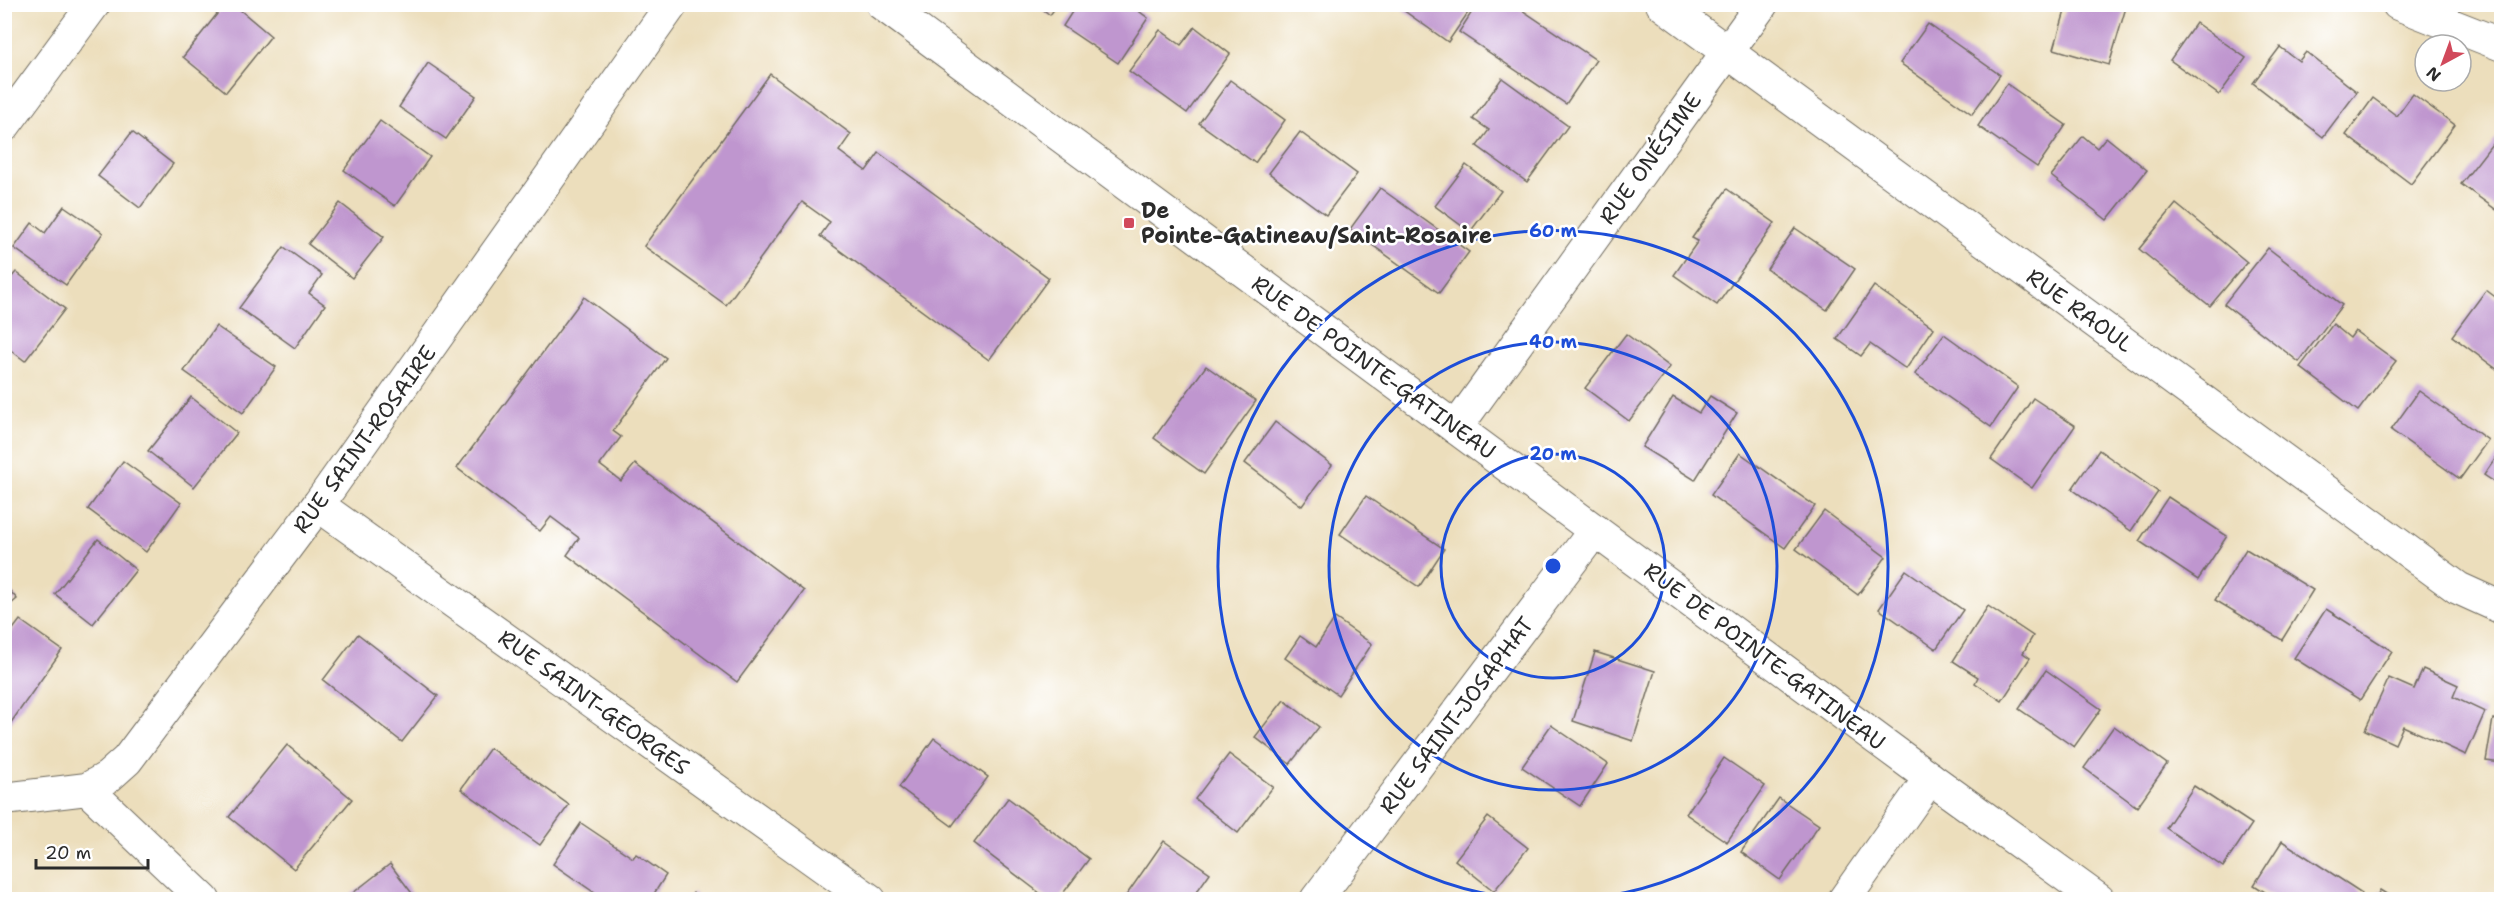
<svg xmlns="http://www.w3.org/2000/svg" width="2506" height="904" font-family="'Shantell Sans',sans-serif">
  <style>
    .building { fill: #bf96cf }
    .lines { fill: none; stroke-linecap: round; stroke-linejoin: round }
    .minor-casing { stroke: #6f6a5e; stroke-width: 34 }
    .minor { stroke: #fff; stroke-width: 32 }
    .ring { fill: none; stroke: #1d4ed8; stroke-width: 3 }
    .poi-dot { fill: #d1495b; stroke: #fff; stroke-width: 2 }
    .labels { text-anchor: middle; stroke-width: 5; stroke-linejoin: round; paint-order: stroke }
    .street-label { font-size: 22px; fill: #2b2b2b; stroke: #fff }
    .poi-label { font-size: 22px; font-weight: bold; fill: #2b2b2b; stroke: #fff; text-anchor: start }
    .centre { fill: #1d4ed8; stroke: #fff; stroke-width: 3 }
    .ring-label { font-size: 18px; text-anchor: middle; font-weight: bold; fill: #1d4ed8; stroke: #fff; stroke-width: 5; stroke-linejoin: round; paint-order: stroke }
  </style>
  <rect width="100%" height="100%" fill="#fff"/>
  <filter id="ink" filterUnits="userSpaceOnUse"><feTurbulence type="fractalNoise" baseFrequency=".0167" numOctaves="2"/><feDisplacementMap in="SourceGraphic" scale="12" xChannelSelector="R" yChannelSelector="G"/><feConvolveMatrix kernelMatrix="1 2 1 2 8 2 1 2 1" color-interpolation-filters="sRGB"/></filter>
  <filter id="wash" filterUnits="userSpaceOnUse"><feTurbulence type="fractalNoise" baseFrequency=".008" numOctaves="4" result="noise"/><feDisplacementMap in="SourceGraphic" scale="24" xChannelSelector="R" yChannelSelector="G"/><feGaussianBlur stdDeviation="1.35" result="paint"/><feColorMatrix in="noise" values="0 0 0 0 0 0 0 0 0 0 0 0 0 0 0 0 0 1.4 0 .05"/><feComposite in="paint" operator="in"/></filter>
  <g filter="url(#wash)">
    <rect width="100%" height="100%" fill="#ecdebc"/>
    <g id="blocks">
      <g class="building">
        <path d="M225,4H233L271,36L226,92L183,57Z"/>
        <path d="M1036,4H1058L1050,15Z"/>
        <path d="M1077,4H1129L1148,18L1118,63L1063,26Z"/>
        <path d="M1407,4H1474L1448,42L1403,10Z"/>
        <path d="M1477,4H1513L1596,60L1566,104L1459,32Z"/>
        <path d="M2067,4H2127L2109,65L2054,49Z"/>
        <path d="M2196,23L2246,58L2219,95L2170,60Z"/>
        <path d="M1928,24L2000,75L1972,114L1900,63Z"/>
        <path d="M1195,27L1230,54L1187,113L1129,71L1160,30L1181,45Z"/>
        <path d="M2280,47L2299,61L2306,52L2357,92L2323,137L2253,83Z"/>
        <path d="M428,63L476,96L446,139L399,107Z"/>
        <path d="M770,74L851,134L839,151L866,171L879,153L1049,278L989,360L820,236L830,222L802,202L726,305L644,246Z"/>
        <path d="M1502,78L1568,126L1527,182L1477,146L1489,130L1473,119Z"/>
        <path d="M1230,80L1285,120L1255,163L1199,123Z"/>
        <path d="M2007,84L2066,125L2037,167L1978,126Z"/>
        <path d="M2413,94L2455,125L2411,184L2346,135L2373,98L2397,116Z"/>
        <path d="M380,121L430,157L395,206L344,170Z"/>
        <path d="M132,132L173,164L140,208L98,176Z"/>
        <path d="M1300,132L1357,174L1326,215L1269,173Z"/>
        <path d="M2499,135L2502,137V214L2461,184Z"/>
        <path d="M2083,136L2097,148L2106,137L2147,170L2107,220L2051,176Z"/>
        <path d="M1466,165L1501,191L1470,232L1435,206Z"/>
        <path d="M1380,188L1469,252L1439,293L1350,229Z"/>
        <path d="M1727,189L1775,223L1717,305L1674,275L1698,241L1692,238Z"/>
        <path d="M340,203L384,237L352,278L308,244Z"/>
        <path d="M2176,204L2247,262L2210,306L2139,249Z"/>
        <path d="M64,206L103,233L66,285L14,248L32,223L45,233Z"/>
        <path d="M1795,228L1855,269L1827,310L1767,269Z"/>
        <path d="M284,247L322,275L309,293L325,305L295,348L239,308Z"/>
        <path d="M2268,248L2342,305L2299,362L2224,304Z"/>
        <path d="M16,272L65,309L25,361L4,345V286Z"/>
        <path d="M1874,286L1934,328L1906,369L1870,344L1861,356L1837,339Z"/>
        <path d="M2486,290L2502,302V373L2452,336Z"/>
        <path d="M584,297L666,358L613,431L621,437L600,465L621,481L635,464L804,591L737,682L567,555L579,538L551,517L540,531L457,468Z"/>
        <path d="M2333,324L2350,338L2355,331L2396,361L2358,411L2300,367Z"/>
        <path d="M216,326L276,367L243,413L184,371Z"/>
        <path d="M1626,334L1670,367L1629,421L1585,388Z"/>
        <path d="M1944,334L2018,387L1991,427L1915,374Z"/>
        <path d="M1206,366L1256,401L1204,474L1154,438Z"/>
        <path d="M2419,391L2488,440L2460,479L2391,430Z"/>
        <path d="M1710,396L1737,413L1695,480L1642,447L1673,397L1699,413Z"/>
        <path d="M191,397L237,433L194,487L148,451Z"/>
        <path d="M2033,398L2075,426L2032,488L1991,459Z"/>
        <path d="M1275,422L1332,465L1302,506L1245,463Z"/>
        <path d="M2502,449V487L2484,475Z"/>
        <path d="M2099,450L2158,492L2131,531L2072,489Z"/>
        <path d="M1740,453L1815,506L1785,548L1711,495Z"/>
        <path d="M123,461L181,503L146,552L88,509Z"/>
        <path d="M1366,496L1444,549L1419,587L1340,534Z"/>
        <path d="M2168,497L2227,536L2198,580L2139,541Z"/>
        <path d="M1824,511L1886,557L1858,595L1796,549Z"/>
        <path d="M98,539L136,570L93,624L55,594Z"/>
        <path d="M2246,549L2313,590L2282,640L2215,600Z"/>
        <path d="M1906,570L1963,610L1936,649L1879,609Z"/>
        <path d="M4,584L17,599L4,610Z"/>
        <path d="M1988,606L2033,636L2023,653L2030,658L2002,701L1975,683L1978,677L1953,661Z"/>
        <path d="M2326,609L2392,651L2360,700L2294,658Z"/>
        <path d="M1335,618L1372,644L1338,695L1285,658L1300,636L1316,647Z"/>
        <path d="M20,620L62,650L10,724L4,720V641Z"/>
        <path d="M358,634L438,696L402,742L323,680Z"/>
        <path d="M1595,652L1655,671L1633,741L1573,721Z"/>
        <path d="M2423,669L2458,685L2453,697L2485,712L2466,755L2403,726L2395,744L2365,730L2389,678L2414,689Z"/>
        <path d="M2046,670L2101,709L2074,747L2019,709Z"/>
        <path d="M1284,700L1319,727L1290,764L1255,737Z"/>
        <path d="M2493,719L2502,721V763L2486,761Z"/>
        <path d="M1551,725L1608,764L1580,806L1522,767Z"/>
        <path d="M2114,726L2167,764L2137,807L2084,768Z"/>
        <path d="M934,738L988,777L952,826L899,787Z"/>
        <path d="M287,745L352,799L294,869L229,817Z"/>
        <path d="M490,748L569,805L540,845L461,789Z"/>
        <path d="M1229,754L1273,787L1238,833L1195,799Z"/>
        <path d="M1724,758L1765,786L1727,842L1686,814Z"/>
        <path d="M2194,786L2252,824L2223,867L2166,828Z"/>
        <path d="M1008,798L1089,859L1058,900H1049L974,843Z"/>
        <path d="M1779,798L1819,825L1780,880L1741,852Z"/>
        <path d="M1488,817L1528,848L1494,891L1455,860Z"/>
        <path d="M581,823L633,858L636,854L666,875L650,900H605L553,864Z"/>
        <path d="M1164,841L1210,873L1191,900H1123Z"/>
        <path d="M2282,841L2362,893L2358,900H2277L2254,885Z"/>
        <path d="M390,864L417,900H344Z"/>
        <path d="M2380,890L2396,900H2375Z"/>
        <path d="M693,893L702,900H688Z"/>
      </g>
    </g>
  </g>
  <g filter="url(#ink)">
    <use href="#blocks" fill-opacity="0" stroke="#6f6a5e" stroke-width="1.5"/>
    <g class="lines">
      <g class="minor-casing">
        <g id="minor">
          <path d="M882,4L1930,778L2099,900"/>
          <path d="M1662,4L2458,588L2502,608"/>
          <path d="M2398,4L2502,45"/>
          <path d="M4,126L94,4"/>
          <path d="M1456,428L1762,4"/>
          <path d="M318,505L870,900"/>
          <path d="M87,789L204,900"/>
          <path d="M4,799L87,789L108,777L127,760L318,505L672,4"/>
          <path d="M1316,900L1595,530"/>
          <path d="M1844,900L1930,778"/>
        </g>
      </g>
      <use href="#minor" class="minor"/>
    </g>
  </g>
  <g class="ring">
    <circle cx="1553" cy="566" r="112"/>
    <circle cx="1553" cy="566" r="224"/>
    <path d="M1521 899A335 335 0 1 1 1585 899"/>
  </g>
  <rect class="poi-dot" x="1123" y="217" width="12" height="12" rx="3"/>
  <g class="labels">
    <g class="street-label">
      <text transform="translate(1650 158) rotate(-54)" y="8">RUE ONÉSIME</text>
      <text transform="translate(2080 310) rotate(36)" y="8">RUE RAOUL</text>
      <text transform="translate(1374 367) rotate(36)" y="8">RUE DE POINTE-GATINEAU</text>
      <text transform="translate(364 439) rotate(-54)" y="8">RUE SAINT-ROSAIRE</text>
      <text transform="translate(1765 656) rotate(37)" y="8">RUE DE POINTE-GATINEAU</text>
      <text transform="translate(594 702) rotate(36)" y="8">RUE SAINT-GEORGES</text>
      <text transform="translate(1456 715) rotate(-53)" y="8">RUE SAINT-JOSAPHAT</text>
    </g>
    <g class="poi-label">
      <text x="1141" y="218">De<tspan x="1141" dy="25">Pointe-Gatineau/Saint-Rosaire</tspan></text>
    </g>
  </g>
  <circle cx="1553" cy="566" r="9" class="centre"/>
  <g class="ring-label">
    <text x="1553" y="237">60 m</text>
    <text x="1553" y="348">40 m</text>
    <text x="1553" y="460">20 m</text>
  </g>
  <rect width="2506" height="904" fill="none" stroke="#fff" stroke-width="24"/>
  <g transform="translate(2443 63) rotate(221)"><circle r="28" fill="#ffffff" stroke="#aaaaaa" stroke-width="1.5"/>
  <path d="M0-4.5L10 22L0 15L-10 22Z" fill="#d1495b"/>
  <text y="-9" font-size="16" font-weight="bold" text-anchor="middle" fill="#2b2b2b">N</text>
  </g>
  <path d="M36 859v9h112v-9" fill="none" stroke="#2b2b2b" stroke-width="3"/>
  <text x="45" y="859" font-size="18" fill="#2b2b2b" stroke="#ffffff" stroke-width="4.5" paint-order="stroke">20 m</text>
</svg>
